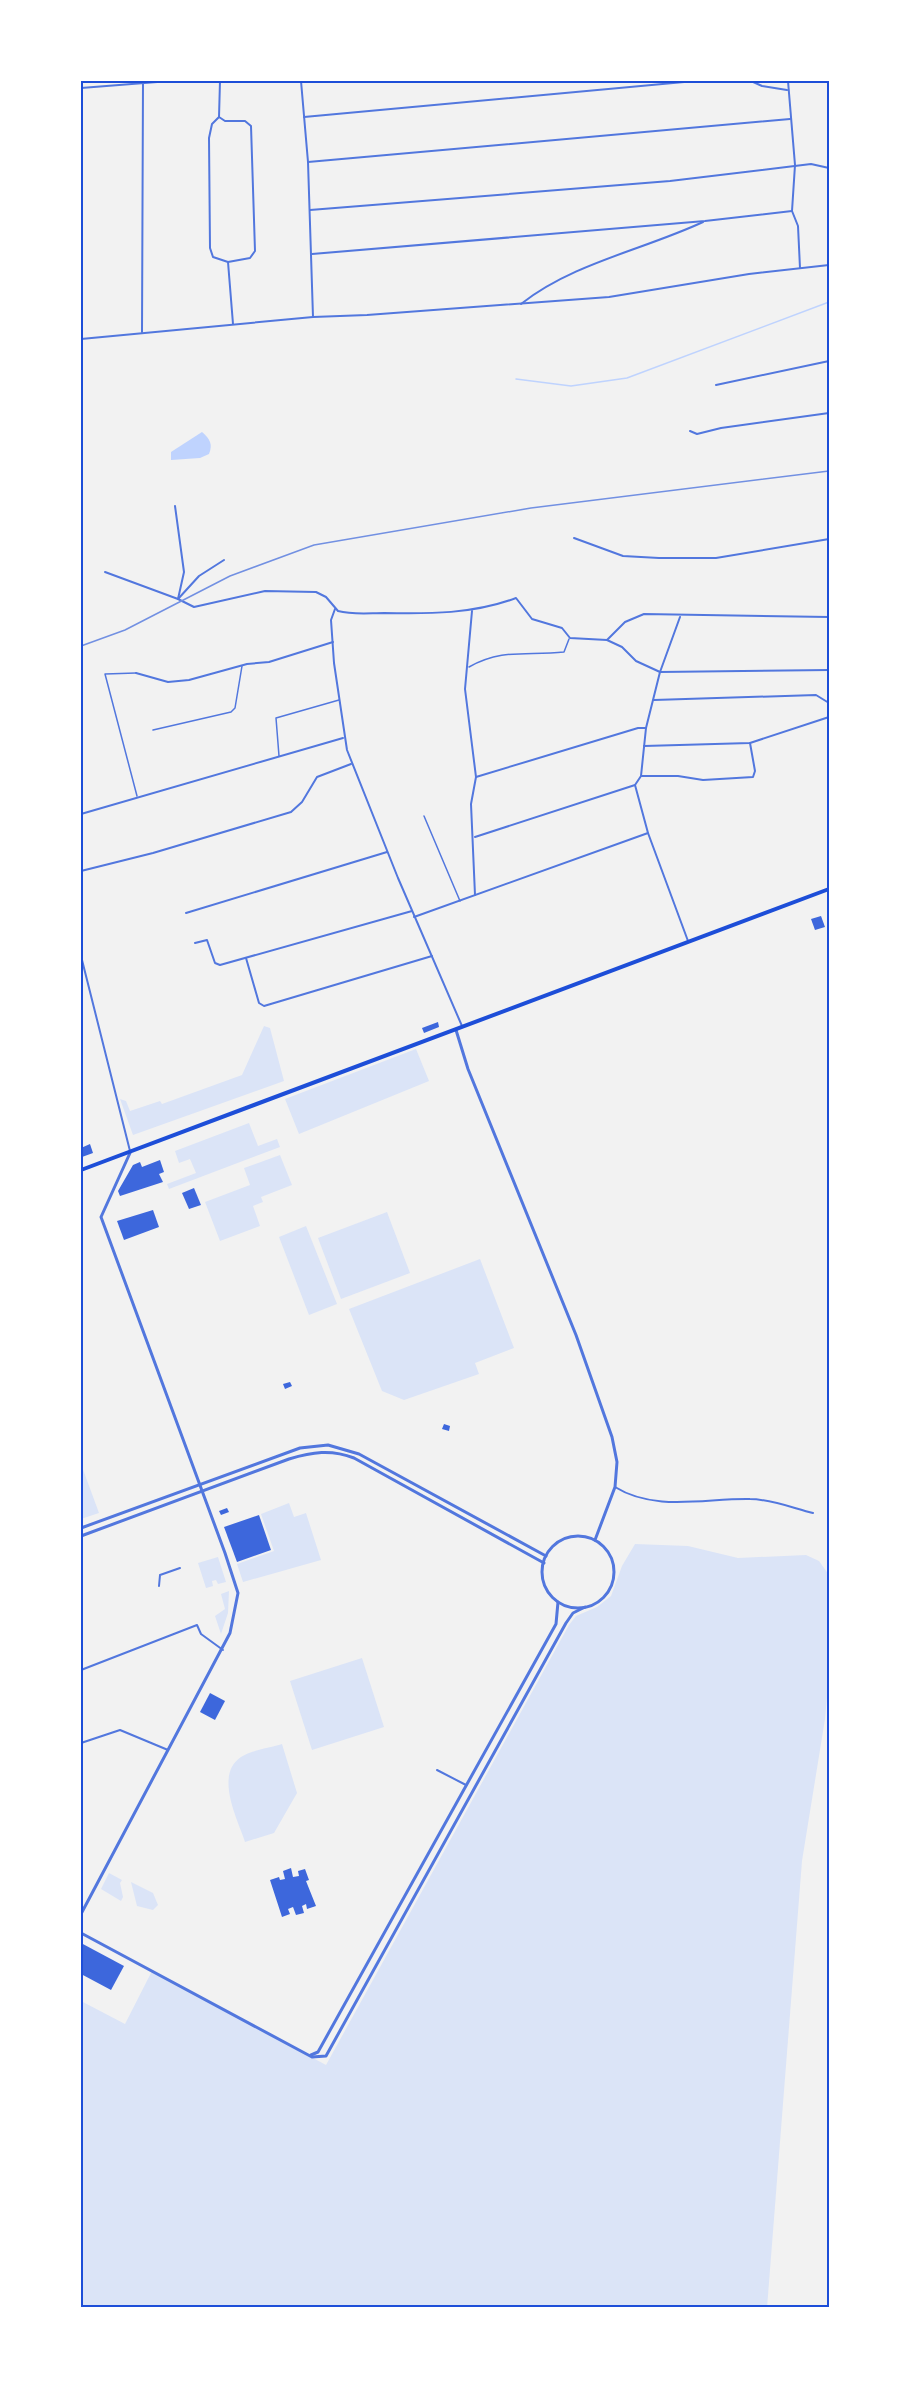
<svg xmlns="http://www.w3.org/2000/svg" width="910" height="2389" font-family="'PT Sans Narrow',sans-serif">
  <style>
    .green { fill: #dbe4f7 }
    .water { fill: #bfd3fe }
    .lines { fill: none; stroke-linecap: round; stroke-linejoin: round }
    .stream { stroke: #bfd3fe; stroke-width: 1.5 }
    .building { fill: #3d67dc }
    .service { stroke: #5277de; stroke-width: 1.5 }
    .minor { stroke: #5277de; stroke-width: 2 }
    .tertiary { stroke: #5277de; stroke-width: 3 }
    .secondary { stroke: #1d4ed8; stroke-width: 4 }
    .rail { stroke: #7290e2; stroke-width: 1.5 }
    .neatline { fill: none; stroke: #1d4ed8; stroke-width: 2 }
  </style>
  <rect width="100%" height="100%" fill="#f2f2f2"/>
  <g class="green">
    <path d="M264,1026L270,1028L284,1081L133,1135L120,1099L126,1101L130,1111L160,1101L162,1104L242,1075Z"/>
    <path d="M416,1049L429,1081L299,1134L285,1099Z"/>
    <path d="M249,1123L258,1146L277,1139L280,1147L169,1189L167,1184L196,1173L190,1159L179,1163L175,1151Z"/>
    <path d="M280,1155L292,1185L261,1197L263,1202L253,1206L260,1226L220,1241L205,1202L250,1185L244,1168Z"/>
    <path d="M387,1212L410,1273L341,1299L318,1238Z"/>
    <path d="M306,1226L337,1304L309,1315L279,1237Z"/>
    <path d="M480,1259L514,1348L475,1363L479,1374L404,1400L382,1391L349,1309Z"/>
    <path d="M81,1464L99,1513L81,1519Z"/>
    <path d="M289,1503L294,1517L306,1513L321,1560L243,1582L237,1564L274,1551L261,1514Z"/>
    <path d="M635,1544L688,1546L738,1558L806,1555L819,1561L829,1575V1676L825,1719L802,1861L767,2308H81V2001L125,2024L152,1971L326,2065L569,1625L576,1616L597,1607L611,1596L622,1566Z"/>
    <path d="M218,1557L226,1582L218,1584L216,1580L212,1581L213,1586L206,1588L198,1563Z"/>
    <path d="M229,1591L228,1613L221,1634L215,1616L225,1609L221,1594Z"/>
    <path d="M362,1658L384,1727L312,1750L290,1681Z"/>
    <path d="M282,1744L297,1793L274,1833L245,1842C238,1820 214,1775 241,1757C251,1750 270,1748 282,1744Z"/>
    <path d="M109,1873L122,1880L120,1883L123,1897L121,1901L101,1889Z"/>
    <path d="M131,1882L153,1893L158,1905L153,1910L137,1906Z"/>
  </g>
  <path class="water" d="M202,432C210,439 213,444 209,454L200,458L171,460V452Z"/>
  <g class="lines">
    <path class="stream" d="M516,379L571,386L627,378L829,302"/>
  </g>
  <g class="building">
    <path d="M821,916L825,927L815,930L811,919Z"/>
    <path d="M438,1022L439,1027L424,1033L422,1028Z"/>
    <path d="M90,1144L93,1153L82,1157L81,1148Z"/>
    <path d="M160,1160L164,1172L159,1174L163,1182L120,1196L118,1191L133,1165L140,1162L142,1167Z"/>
    <path d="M194,1188L201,1205L189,1209L182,1193Z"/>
    <path d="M153,1210L159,1227L124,1240L117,1221Z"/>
    <path d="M290,1382L292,1386L285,1389L283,1384Z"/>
    <path d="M444,1424L450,1426L449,1431L442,1429Z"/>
    <path d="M227,1508L229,1512L221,1515L219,1511Z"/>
    <path d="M259,1515L271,1550L237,1562L224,1527Z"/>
    <path d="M210,1693L225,1701L215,1720L200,1712Z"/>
    <path d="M291,1868L293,1877L299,1876L298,1871L305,1869L309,1880L306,1881L316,1906L307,1909L306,1904L302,1906L304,1913L296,1915L293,1907L288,1909L290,1914L282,1917L270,1880L279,1877L280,1880L285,1879L283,1871Z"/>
    <path d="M81,1943L124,1966L111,1990L81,1974Z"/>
  </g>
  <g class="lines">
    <g class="service">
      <path d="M469,667C503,648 527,656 564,652L569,639"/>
      <path d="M136,673L105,674L137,796"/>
      <path d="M153,730L231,712L235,708L242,666"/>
      <path d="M279,756L276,718L339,700"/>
      <path d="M424,816L460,901"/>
    </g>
    <g class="minor">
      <path d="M220,81L219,117L212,124L209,138L210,248L213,257L228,262L233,324"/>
      <path d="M301,81L308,162L313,317"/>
      <path d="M751,81L762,86L787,90"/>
      <path d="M788,81L795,165L792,211L798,226L800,268"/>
      <path d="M81,88L170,81"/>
      <path d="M219,117L225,121H245L251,126L255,251L250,258L228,262"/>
      <path d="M304,117L695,81"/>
      <path d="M308,162L790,119"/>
      <path d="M310,210L670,181L811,164L829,168"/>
      <path d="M312,254L705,221L792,211"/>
      <path d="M521,304C573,263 643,250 703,222"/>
      <path d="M142,332L143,81"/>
      <path d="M81,339L313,317L367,315L609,297L749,274L829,265"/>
      <path d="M716,385L829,361"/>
      <path d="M690,431L697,434L721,428L829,413"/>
      <path d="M574,538L623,556L659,558H716L829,539"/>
      <path d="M224,560L199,576L178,599L194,607L265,591L316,592L326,597L338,611C353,615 369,613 384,613C429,614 474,614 516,598L532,619L562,628L570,638L607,640L625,622L644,614L829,617"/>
      <path d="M105,572L178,599L184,572L175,506"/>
      <path d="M335,609L331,620L334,663L347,750L398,878L462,1026"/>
      <path d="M472,611L465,689L476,777L471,804L475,895"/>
      <path d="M607,640L622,647L636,661L660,672L829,670"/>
      <path d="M136,673L168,682L189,680L247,664L269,662L333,642"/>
      <path d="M654,700L816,695L829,703"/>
      <path d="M644,746L750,743L829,717"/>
      <path d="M641,776L646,728L660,672L680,617"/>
      <path d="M476,777L638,728H646"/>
      <path d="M635,785L648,833L688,941"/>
      <path d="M81,814L343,738"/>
      <path d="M475,837L635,785L641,776H678L703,780L753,777L755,771L750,743"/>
      <path d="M81,871L153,853L291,812L302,802L317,777L351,764"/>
      <path d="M186,913L387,852"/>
      <path d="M414,917L648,833"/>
      <path d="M195,943L207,940L215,963L220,965L412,911"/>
      <path d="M81,956L130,1151"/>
      <path d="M246,958L259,1003L264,1006L432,956"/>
      <path d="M615,1487C655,1512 706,1498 750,1499C770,1499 793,1508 813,1513"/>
      <path d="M159,1586L160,1575L180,1568"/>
      <path d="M81,1670L197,1625L201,1634L223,1650"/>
      <path d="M81,1743L120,1730L168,1750"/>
      <path d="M437,1770L466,1785"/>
    </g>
    <g class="tertiary">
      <path d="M456,1030L468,1069L576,1335L612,1437L617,1462L615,1487L595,1540"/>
      <path d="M81,1528L300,1448L328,1445L359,1454L546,1556"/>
      <path d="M81,1536L289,1459C312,1452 331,1449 354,1458L544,1563"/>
      <circle cx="578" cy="1572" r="36"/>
      <path d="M81,1914L230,1633L238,1593L225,1553L101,1217L130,1153"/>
      <path d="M81,1933L312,2057L326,2056L566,1623L573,1613L585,1607"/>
      <path d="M311,2055L318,2052L556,1624L558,1602"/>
    </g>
    <path class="secondary" d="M81,1170L829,889"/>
    <path class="rail" d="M81,646L125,630L230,576L314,545L531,508L829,471"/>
  </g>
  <rect width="910" height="2389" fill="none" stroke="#ffffff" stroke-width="165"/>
  <rect x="82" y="82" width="746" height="2224" class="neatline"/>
</svg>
